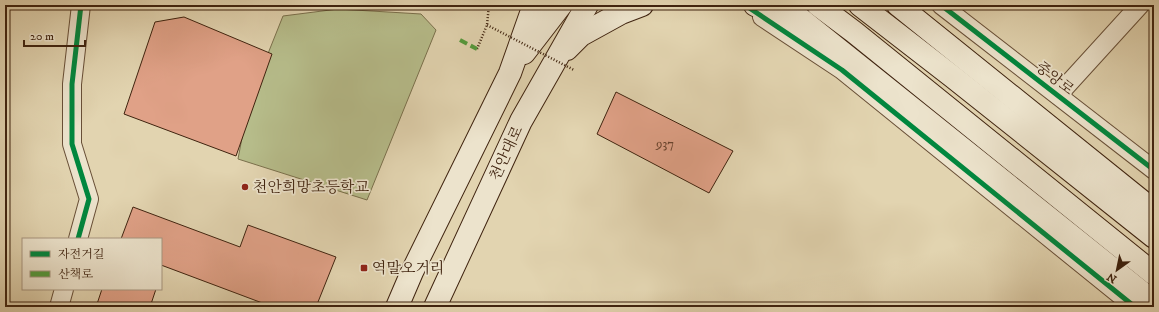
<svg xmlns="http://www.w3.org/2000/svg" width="1159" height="312" font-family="'IM FELL DW Pica','Noto Serif KR',serif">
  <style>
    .green { fill: #b6bc8a; stroke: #7a704c }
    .building { fill: #e0a187; stroke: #3f230f }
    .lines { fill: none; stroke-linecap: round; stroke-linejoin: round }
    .street-casing { stroke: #684f37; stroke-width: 20 }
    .secondary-casing { stroke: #3f230f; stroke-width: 24 }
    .path { stroke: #3f230f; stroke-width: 2.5; stroke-dasharray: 1 2; stroke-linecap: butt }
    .street { stroke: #ece3cc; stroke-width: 18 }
    .secondary { stroke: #ece3cc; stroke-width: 22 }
    .path-bridge { stroke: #3f230f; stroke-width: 2.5; stroke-dasharray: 1 2; stroke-linecap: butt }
    .quiet { stroke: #539b3c; stroke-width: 4; stroke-dasharray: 8 4; stroke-linecap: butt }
    .cycleway-casing { stroke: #ece3cc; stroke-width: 8 }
    .cycleway { stroke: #00873e; stroke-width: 5 }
    .poi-dot { fill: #8f2418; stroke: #ece3cc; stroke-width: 1.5 }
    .labels { text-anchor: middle; stroke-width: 3.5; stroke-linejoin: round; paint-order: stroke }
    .number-label { font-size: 13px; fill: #67422d }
    .street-label { font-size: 15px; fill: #3f230f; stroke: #ece3cc }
    .poi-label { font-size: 15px; fill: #3f230f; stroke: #ece3cc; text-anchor: start }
  </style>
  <rect width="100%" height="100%" fill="#e2d4b0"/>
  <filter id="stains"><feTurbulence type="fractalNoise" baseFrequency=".005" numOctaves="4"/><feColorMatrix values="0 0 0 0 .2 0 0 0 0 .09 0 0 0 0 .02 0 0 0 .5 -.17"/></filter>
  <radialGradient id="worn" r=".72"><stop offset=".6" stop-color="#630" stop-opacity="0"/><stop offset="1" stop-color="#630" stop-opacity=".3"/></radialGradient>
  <path class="green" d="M338,9L421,14L436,30L367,200L238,159L249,101L283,16Z"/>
  <g class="building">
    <path d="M184,17L272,54L236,156L124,114L155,22Z"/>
    <path d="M616,92L733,151L709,193L597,134Z"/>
    <path d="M133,207L240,247L248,225L336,257L316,307H273L161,265V239H121Z"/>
    <path d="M102,289H156L150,307H96Z"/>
  </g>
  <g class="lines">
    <g class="street-casing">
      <g id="street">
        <path d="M941,5L1154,170"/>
        <path d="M762,17L842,70L1135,307"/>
        <path d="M1058,95L1140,5"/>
        <path d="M78,239L89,199L72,144V84L81,5"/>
        <path d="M59,307L64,289"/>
      </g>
    </g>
    <g class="secondary-casing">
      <g id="secondary">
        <path d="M755,5L795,24"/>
        <path d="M783,5L1154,302"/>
        <path d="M818,5L854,32L1154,274"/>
        <path d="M860,5L953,77L1154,237"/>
        <path d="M898,5L1154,211"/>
        <path d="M567,49L581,35L621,13L642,5"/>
        <path d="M524,53L561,5"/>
        <path d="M397,307L412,272L510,73L534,5"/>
        <path d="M435,307L521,121L587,5"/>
      </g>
    </g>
    <path class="path" d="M477,49L487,25L489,5"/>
    <use href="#street" class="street"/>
    <use href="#secondary" class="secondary"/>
    <path class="path-bridge" d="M487,25L574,70"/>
    <path class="quiet" d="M460,40L477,49"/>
    <g class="cycleway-casing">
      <g id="cycleway">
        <path d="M745,5L842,70L1135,307"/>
        <path d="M941,5L1154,170"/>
        <path d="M78,239L89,199L72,144V84L81,5"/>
      </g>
    </g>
    <use href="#cycleway" class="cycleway"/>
  </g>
  <g class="poi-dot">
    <circle cx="245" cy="187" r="4"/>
    <rect x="360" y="264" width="8" height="8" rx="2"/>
  </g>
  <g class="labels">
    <g class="number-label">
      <text x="665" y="148">937</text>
    </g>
    <g class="street-label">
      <text transform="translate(1055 78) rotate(38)" y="5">중앙로</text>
      <text transform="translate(506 153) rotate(-65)" y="5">천안대로</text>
    </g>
    <g class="poi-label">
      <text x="253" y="192">천안희망초등학교</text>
      <text x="372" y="273">역말오거리</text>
    </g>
  </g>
  <rect width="1159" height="312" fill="none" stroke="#e2d4b0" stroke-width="20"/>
  <rect x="6" y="6" width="1147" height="300" fill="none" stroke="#3f230f" stroke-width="2"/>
  <rect x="10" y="10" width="1139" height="292" fill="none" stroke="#3f230f"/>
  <rect x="22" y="238" width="140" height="52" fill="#ece3cc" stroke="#a79680"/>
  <rect x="30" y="251" width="20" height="6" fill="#00873e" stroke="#a79680"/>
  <text x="58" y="258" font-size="12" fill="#3f230f">자전거길</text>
  <rect x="30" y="271" width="20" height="6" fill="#539b3c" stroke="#a79680"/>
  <text x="58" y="278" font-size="12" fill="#3f230f">산책로</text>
  <g transform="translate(1117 270) rotate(213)" stroke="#ece3cc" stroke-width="3" paint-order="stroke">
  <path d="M0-3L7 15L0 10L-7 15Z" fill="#3f230f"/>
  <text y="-6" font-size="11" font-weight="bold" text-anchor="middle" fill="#3f230f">N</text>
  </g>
  <path d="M24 40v6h61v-6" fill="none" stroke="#3f230f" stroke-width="2"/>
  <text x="30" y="40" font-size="12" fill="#3f230f" stroke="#ece3cc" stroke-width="3" paint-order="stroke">20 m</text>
  <rect width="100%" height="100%" filter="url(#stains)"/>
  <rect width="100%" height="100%" fill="url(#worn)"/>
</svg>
